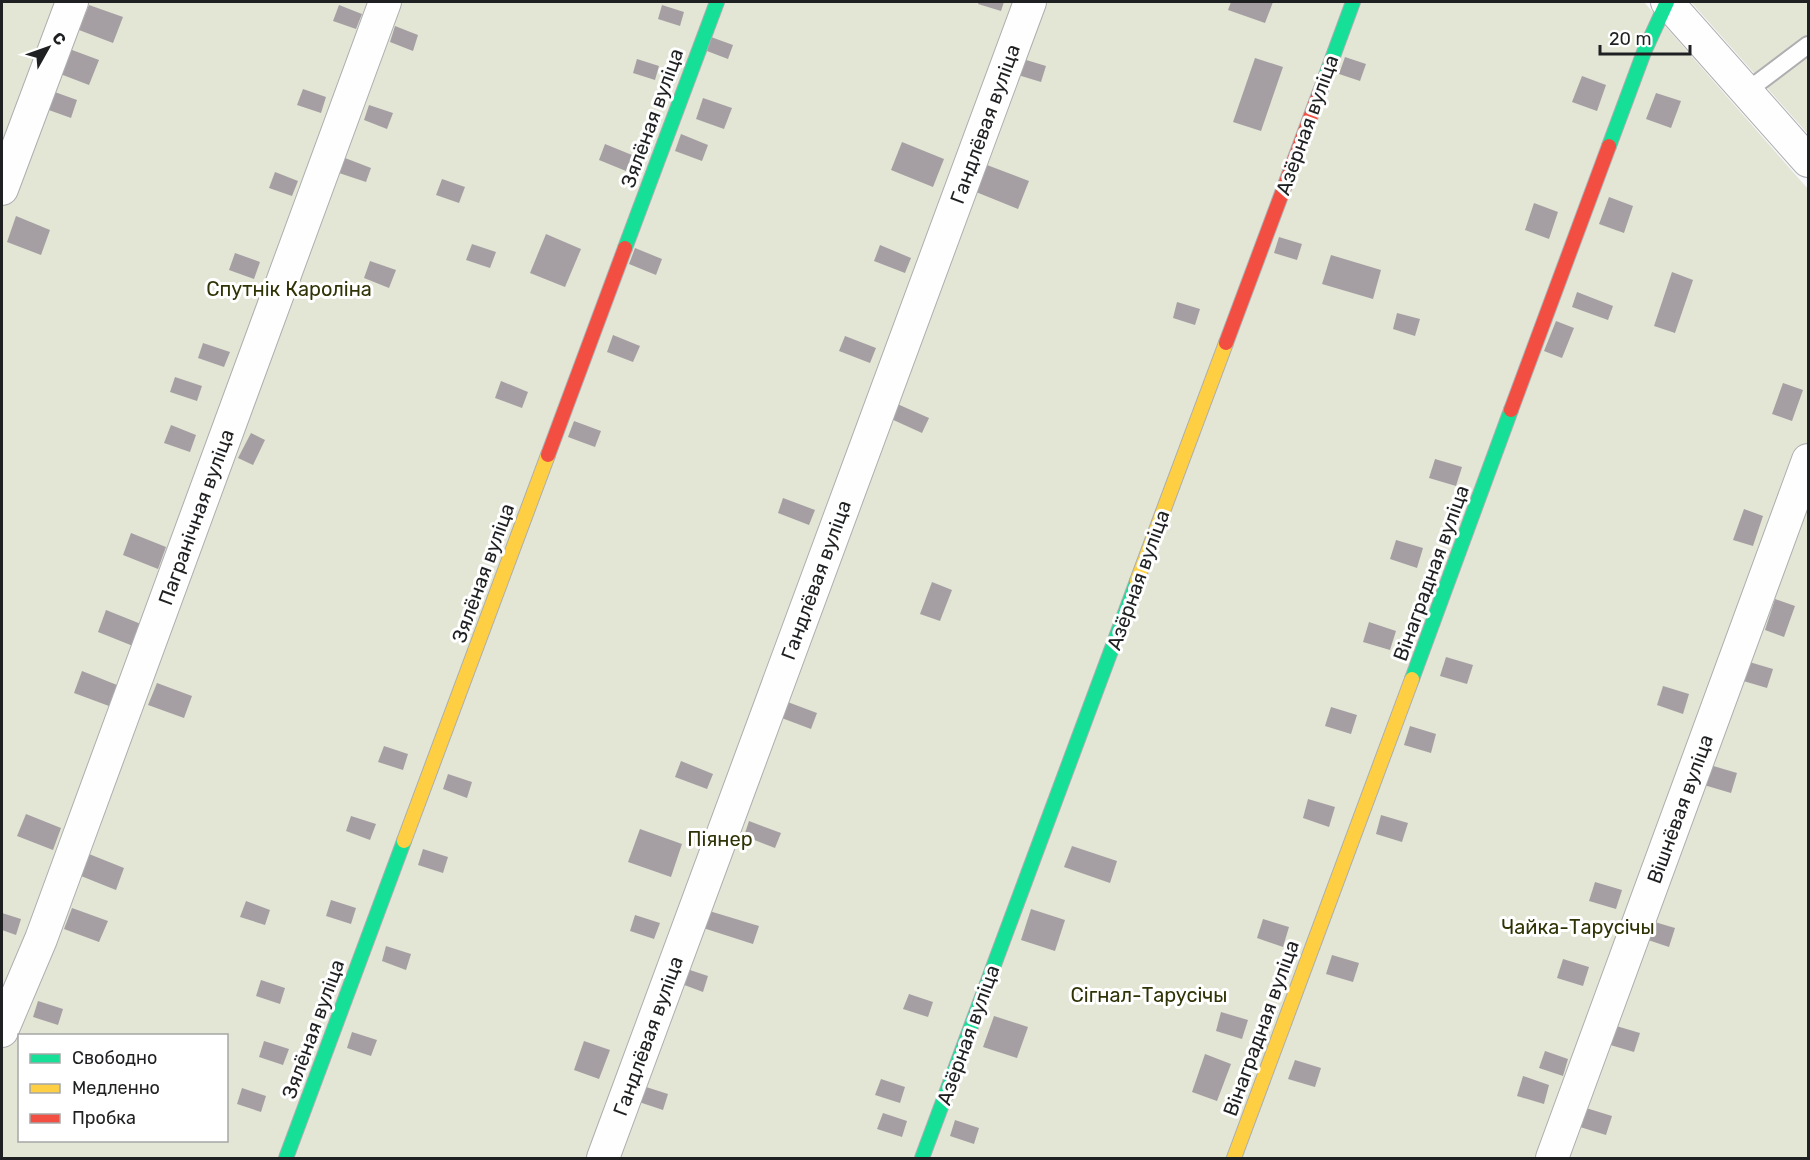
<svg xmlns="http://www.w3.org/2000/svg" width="1810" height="1160" font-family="Rubik,sans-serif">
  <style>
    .green { fill: #e3e6d5; fill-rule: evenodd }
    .building { fill: #a59fa3 }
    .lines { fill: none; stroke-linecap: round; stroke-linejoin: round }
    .lane-casing { stroke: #adaeb0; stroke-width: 20 }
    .street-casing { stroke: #adaeb0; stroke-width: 34 }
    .fast-casing { stroke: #adaeb0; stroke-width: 16 }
    .slow-casing { stroke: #adaeb0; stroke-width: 16 }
    .jam-casing { stroke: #adaeb0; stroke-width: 16 }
    .lane { stroke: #fefefe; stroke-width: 16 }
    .street { stroke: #fefefe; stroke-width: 32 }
    .fast { stroke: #16e098; stroke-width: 14 }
    .slow { stroke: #ffcf43; stroke-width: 14 }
    .jam { stroke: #f24e42; stroke-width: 14 }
    .labels { text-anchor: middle; stroke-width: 6; stroke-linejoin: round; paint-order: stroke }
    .street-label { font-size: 20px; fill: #1f2022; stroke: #fff }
    .park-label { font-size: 20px; fill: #303305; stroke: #fff }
  </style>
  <rect width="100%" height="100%" fill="#f6f8fa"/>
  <g class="green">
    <path d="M2,2H1644L1808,189V1158H2ZM20,1036H226V1140H20Z"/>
    <path d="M1691,2H1808V134Z"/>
  </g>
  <g class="building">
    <path d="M979,2H1004L1001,11L978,4Z"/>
    <path d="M1231,2H1273L1265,23L1228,10Z"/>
    <path d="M89,5L123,17L113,43L79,30Z"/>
    <path d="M339,5L362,14L356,29L333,21Z"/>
    <path d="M662,5L684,12L680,26L658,19Z"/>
    <path d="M395,26L418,35L413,51L390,42Z"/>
    <path d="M711,37L733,45L728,59L707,51Z"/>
    <path d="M64,47L99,60L89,85L55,72Z"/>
    <path d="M1345,57L1366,64L1360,81L1339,74Z"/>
    <path d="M1255,58L1283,67L1261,131L1233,122Z"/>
    <path d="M637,59L659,66L655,80L633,73Z"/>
    <path d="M1023,59L1046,66L1041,82L1018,75Z"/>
    <path d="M1582,76L1606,85L1597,111L1572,102Z"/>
    <path d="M303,89L326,97L321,113L297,105Z"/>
    <path d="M52,91L77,100L71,118L46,109Z"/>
    <path d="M1656,93L1681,101L1671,128L1646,119Z"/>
    <path d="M703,98L732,108L724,129L696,119Z"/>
    <path d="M369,105L393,113L387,129L364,120Z"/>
    <path d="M681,134L708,145L702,161L675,151Z"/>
    <path d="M902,142L944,159L933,187L891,170Z"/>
    <path d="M605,144L632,155L626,171L599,160Z"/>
    <path d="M345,158L371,168L366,182L339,173Z"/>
    <path d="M987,165L1029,181L1018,209L976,192Z"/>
    <path d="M275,172L298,181L292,196L269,188Z"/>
    <path d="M442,179L465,187L459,203L436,195Z"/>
    <path d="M1609,197L1633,206L1624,233L1599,224Z"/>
    <path d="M1534,203L1558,212L1549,239L1525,230Z"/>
    <path d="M16,216L50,230L41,255L7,242Z"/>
    <path d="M546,234L581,249L565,287L530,273Z"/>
    <path d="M1279,237L1302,244L1297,260L1274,253Z"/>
    <path d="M472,244L496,252L490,268L466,260Z"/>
    <path d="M880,245L911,258L905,273L874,261Z"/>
    <path d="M635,248L662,259L656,275L629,264Z"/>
    <path d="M235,253L260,262L254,279L229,270Z"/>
    <path d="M1331,255L1381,270L1373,299L1322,284Z"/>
    <path d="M370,261L396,270L389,288L364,278Z"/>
    <path d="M1672,272L1693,280L1675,333L1654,326Z"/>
    <path d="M1577,292L1613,306L1608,320L1572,307Z"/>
    <path d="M1177,302L1200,309L1195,325L1173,318Z"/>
    <path d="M1397,313L1420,319L1415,336L1393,329Z"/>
    <path d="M1556,321L1574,328L1562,358L1544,351Z"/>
    <path d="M613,335L640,346L633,362L607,352Z"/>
    <path d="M845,336L876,348L870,363L839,351Z"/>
    <path d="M203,343L230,352L224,367L198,358Z"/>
    <path d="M175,377L202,386L197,401L170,392Z"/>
    <path d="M501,381L528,392L522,408L495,398Z"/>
    <path d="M1783,383L1803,390L1792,421L1772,414Z"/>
    <path d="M895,403L929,418L922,433L889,418Z"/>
    <path d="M574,421L601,431L595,447L568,437Z"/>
    <path d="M171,425L196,435L190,452L164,443Z"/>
    <path d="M251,433L265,440L253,465L238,458Z"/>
    <path d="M1435,459L1462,467L1456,486L1429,478Z"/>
    <path d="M783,498L815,510L809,525L778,513Z"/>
    <path d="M1744,509L1763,516L1753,546L1733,540Z"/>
    <path d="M131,533L166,547L158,569L123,555Z"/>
    <path d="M1396,540L1423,548L1417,568L1390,559Z"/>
    <path d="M932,582L952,590L940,621L920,614Z"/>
    <path d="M1775,599L1795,606L1784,637L1765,630Z"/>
    <path d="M106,610L141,624L133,646L98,632Z"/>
    <path d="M1369,622L1396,631L1390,650L1363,642Z"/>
    <path d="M1446,657L1473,665L1467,684L1440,676Z"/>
    <path d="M1746,661L1773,669L1767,688L1740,680Z"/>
    <path d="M82,671L117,685L109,706L74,693Z"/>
    <path d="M157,683L192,696L184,718L148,705Z"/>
    <path d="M1663,686L1689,694L1683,714L1657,705Z"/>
    <path d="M785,701L817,713L811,729L779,717Z"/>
    <path d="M1331,707L1357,715L1351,734L1325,726Z"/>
    <path d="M1410,726L1436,734L1431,753L1404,745Z"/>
    <path d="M384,746L408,754L403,770L378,762Z"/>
    <path d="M681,761L713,774L707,789L675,777Z"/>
    <path d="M1710,765L1737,773L1731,793L1704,785Z"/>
    <path d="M448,774L472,782L467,798L443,789Z"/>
    <path d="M1308,799L1335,807L1329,827L1303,818Z"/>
    <path d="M26,814L61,828L53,850L17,836Z"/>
    <path d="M1381,815L1408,823L1402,842L1376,834Z"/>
    <path d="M351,816L376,824L370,840L346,831Z"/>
    <path d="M749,821L781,833L775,848L744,836Z"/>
    <path d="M640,829L682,844L671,877L628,862Z"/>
    <path d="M1072,846L1117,861L1110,883L1064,867Z"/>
    <path d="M423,849L448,857L443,873L418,865Z"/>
    <path d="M89,854L124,868L116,890L81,876Z"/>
    <path d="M1595,882L1622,890L1616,909L1589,901Z"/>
    <path d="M331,900L356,908L351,924L326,916Z"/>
    <path d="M246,901L270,910L265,925L240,917Z"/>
    <path d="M72,908L108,921L99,942L64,929Z"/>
    <path d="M1031,909L1065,920L1055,951L1021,940Z"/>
    <path d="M706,910L759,926L753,944L700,927Z"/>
    <path d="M2,913L21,919L16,935L2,930Z"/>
    <path d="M635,915L660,923L654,939L630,931Z"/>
    <path d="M1263,919L1289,927L1283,947L1257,938Z"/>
    <path d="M1648,920L1675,928L1669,947L1642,938Z"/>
    <path d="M386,946L411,954L406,970L382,961Z"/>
    <path d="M1332,955L1359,963L1353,982L1326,974Z"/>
    <path d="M1563,959L1589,967L1583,986L1557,978Z"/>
    <path d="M684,968L708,976L703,992L679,983Z"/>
    <path d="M261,980L285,988L280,1004L256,996Z"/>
    <path d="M909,994L933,1002L928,1017L903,1009Z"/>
    <path d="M38,1001L63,1009L58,1025L33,1017Z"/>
    <path d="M1221,1012L1248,1020L1242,1039L1216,1031Z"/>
    <path d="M994,1016L1028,1027L1017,1058L983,1047Z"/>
    <path d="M1613,1025L1640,1033L1634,1052L1607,1044Z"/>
    <path d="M352,1032L377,1040L371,1056L347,1048Z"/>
    <path d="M264,1041L289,1049L283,1065L259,1057Z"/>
    <path d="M584,1041L610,1050L599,1079L574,1070Z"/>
    <path d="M1545,1051L1568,1059L1563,1076L1539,1068Z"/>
    <path d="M1205,1054L1231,1064L1217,1101L1192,1092Z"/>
    <path d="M1295,1060L1321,1068L1315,1087L1288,1079Z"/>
    <path d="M1523,1076L1549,1085L1544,1104L1517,1096Z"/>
    <path d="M881,1079L905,1087L900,1103L875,1095Z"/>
    <path d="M643,1086L668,1094L663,1110L639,1102Z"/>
    <path d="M242,1088L266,1096L261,1112L237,1104Z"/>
    <path d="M1586,1108L1612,1116L1606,1135L1580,1127Z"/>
    <path d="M883,1113L907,1121L902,1137L877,1129Z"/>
    <path d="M955,1120L979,1128L974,1144L950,1136Z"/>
  </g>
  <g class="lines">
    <g class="lane-casing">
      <path id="lane" d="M1747,91L1808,45"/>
    </g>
    <g class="street-casing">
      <g id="street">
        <path d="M1667,2L1808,161"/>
        <path d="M2,189L72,2"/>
        <path d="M2,1031L41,939L385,2"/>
        <path d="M603,1158L1030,2"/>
        <path d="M1552,1158L1808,460"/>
      </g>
    </g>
    <g class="fast-casing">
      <g id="fast">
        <path d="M1325,78L1353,2"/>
        <path d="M1609,146L1644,52L1667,2"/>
        <path d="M625,248L717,2"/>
        <path d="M1412,679L1511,410"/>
        <path d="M286,1158L404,841"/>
        <path d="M922,1158L1137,581"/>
      </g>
    </g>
    <g class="slow-casing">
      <g id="slow">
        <path d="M1137,581L1226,343"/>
        <path d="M404,841L548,455"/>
        <path d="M1234,1158L1412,679"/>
      </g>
    </g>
    <g class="jam-casing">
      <g id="jam">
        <path d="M1226,343L1325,78"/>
        <path d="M1511,410L1609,146"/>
        <path d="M548,455L625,248"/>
      </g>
    </g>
    <use href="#lane" class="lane"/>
    <use href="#street" class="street"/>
    <use href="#fast" class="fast"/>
    <use href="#slow" class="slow"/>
    <use href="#jam" class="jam"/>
  </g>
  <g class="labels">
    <g class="street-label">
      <text transform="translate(652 118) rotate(-70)" y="7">Зялёная вуліца</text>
      <text transform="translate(985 124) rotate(-70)" y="7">Гандлёвая вуліца</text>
      <text transform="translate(1307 125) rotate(-70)" y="7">Азёрная вуліца</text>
      <text transform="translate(196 517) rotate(-70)" y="7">Пагранічная вуліца</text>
      <text transform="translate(483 573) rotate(-70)" y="7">Зялёная вуліца</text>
      <text transform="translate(1431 573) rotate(-70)" y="7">Вінаградная вуліца</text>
      <text transform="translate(816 580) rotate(-70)" y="7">Гандлёвая вуліца</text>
      <text transform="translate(1138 580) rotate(-70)" y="7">Азёрная вуліца</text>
      <text transform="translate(1680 809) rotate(-70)" y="7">Вішнёвая вуліца</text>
      <text transform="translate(1261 1028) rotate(-70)" y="7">Вінаградная вуліца</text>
      <text transform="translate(313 1029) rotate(-70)" y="7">Зялёная вуліца</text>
      <text transform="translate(968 1035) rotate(-70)" y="7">Азёрная вуліца</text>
      <text transform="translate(648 1036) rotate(-70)" y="7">Гандлёвая вуліца</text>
    </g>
    <g class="park-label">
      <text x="289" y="296">Спутнік Кароліна</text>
      <text x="720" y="846">Піянер</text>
      <text x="1578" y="934">Чайка-Тарусічы</text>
      <text x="1149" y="1002">Сігнал-Тарусічы</text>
    </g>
  </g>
  <rect width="1810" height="1160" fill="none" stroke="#1f2022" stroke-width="6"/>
  <rect x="18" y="1034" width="210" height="108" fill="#ffffff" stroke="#a5a6a7" stroke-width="1.5"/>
  <rect x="30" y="1054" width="30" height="9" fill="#16e098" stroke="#a5a6a7" stroke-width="1.5"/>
  <text x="72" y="1064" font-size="18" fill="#1f2022">Свободно</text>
  <rect x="30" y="1084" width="30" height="9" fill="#ffcf43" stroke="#a5a6a7" stroke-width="1.5"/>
  <text x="72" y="1094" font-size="18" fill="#1f2022">Медленно</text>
  <rect x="30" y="1114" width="30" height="9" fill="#f24e42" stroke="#a5a6a7" stroke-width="1.5"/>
  <text x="72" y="1124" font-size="18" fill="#1f2022">Пробка</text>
  <g transform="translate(48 48) rotate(50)" stroke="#ffffff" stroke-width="4.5" paint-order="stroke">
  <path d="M0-4.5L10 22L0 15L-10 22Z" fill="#1f2022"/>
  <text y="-9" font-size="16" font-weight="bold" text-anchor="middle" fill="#1f2022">С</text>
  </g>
  <path d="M1600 45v9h90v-9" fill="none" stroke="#1f2022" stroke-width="3"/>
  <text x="1609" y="45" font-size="18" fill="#1f2022" stroke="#ffffff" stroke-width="4.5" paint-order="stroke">20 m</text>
</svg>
